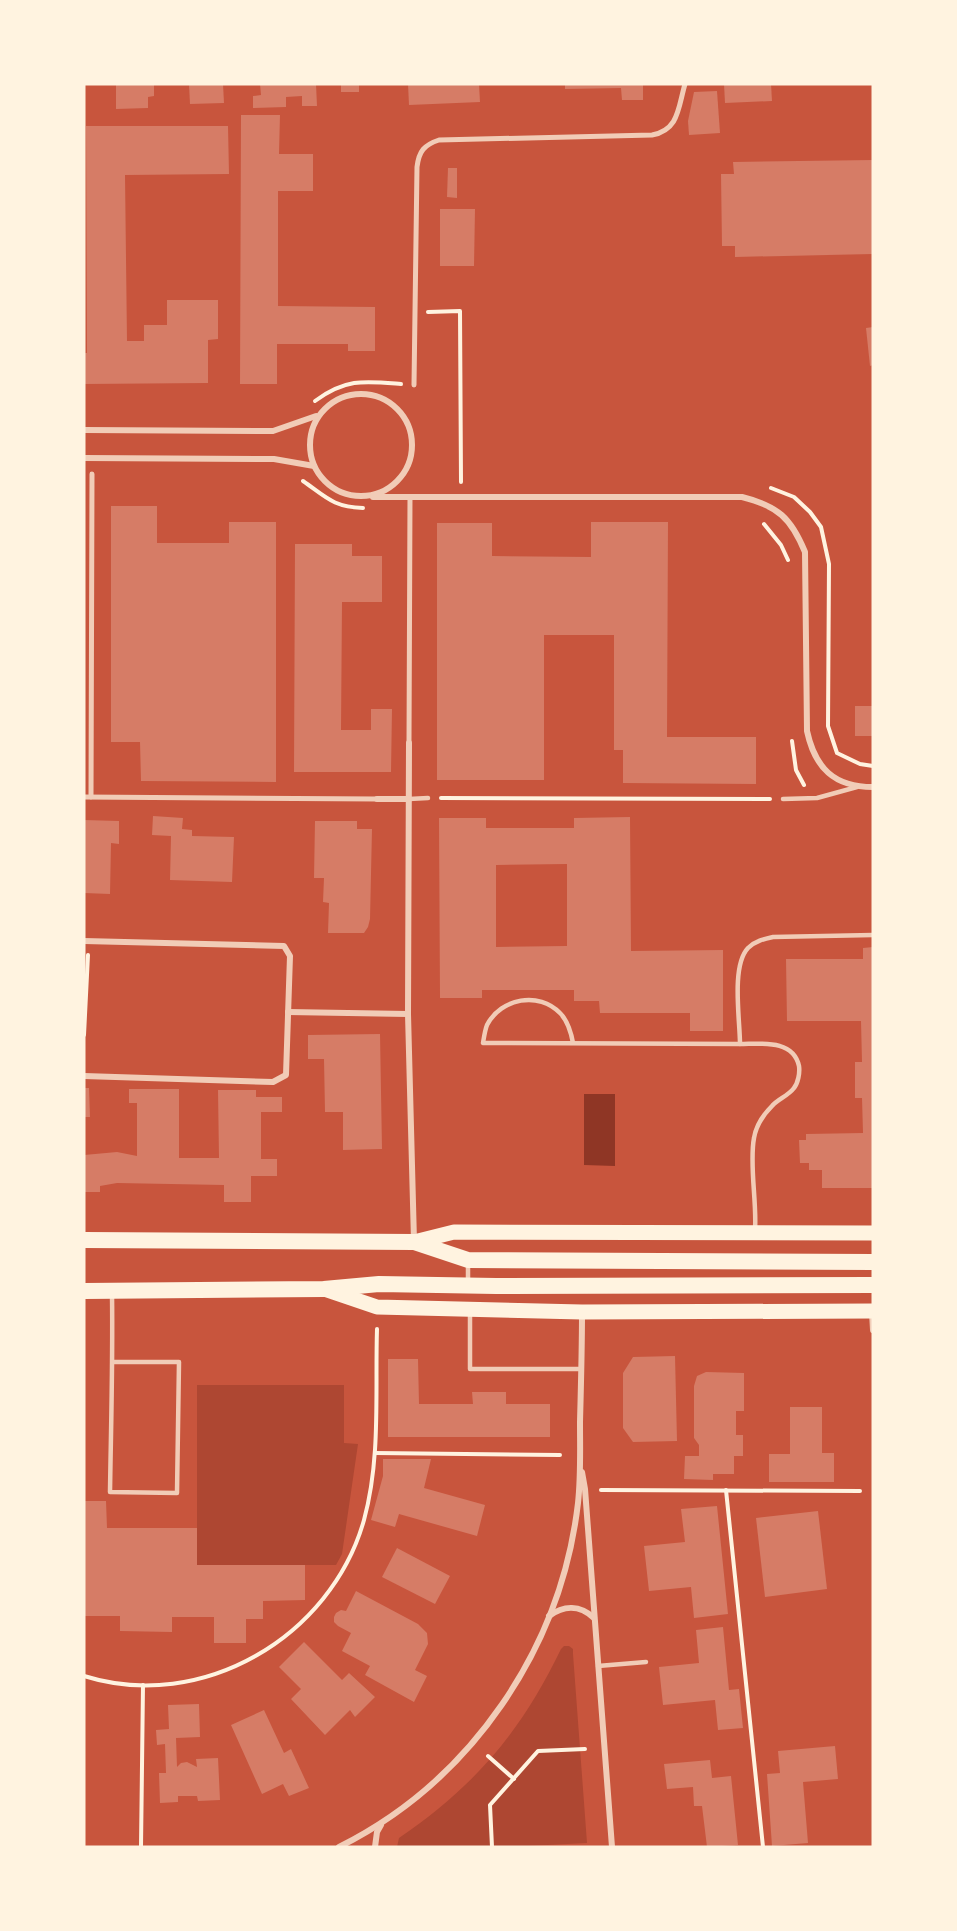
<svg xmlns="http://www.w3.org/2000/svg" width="957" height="1931" font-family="Spectral,serif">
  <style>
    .green { fill: #ae4732 }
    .water { fill: #8f3625 }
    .building { fill: #d67c66; fill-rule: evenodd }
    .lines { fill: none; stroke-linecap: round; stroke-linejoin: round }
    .path { stroke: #fff3e0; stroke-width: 4 }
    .service { stroke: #f1ccb7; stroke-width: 4.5 }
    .pedestrian { stroke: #f1ccb7; stroke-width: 5 }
    .minor { stroke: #f1ccb7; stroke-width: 6 }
    .primary { stroke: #fff3e0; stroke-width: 15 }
    .trunk { stroke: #fff3e0; stroke-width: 16 }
  </style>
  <rect width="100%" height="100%" fill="#c8553d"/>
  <g class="green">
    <path d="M197,1385H344V1443L358,1444L342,1554L336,1565H197Z"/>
    <path d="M564,1646H569L573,1649V1654L587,1843L506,1847H397L399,1838C475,1786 521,1732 561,1649Z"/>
  </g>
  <path class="water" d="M584,1094H615V1166L584,1165Z"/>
  <g class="building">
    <path d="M116,84H154V96L148,97V108L116,109Z"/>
    <path d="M189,84H223L224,103L190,104Z"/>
    <path d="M260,84H316L317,106H302V96L286,97V107L253,108V96L261,95Z"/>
    <rect x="341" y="84" width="18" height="8"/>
    <path d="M408,84H479L480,102L409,105Z"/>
    <path d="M565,84H643V100H622L621,88L565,89Z"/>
    <path d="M724,84H771L772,101L725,103Z"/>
    <path d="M717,91L720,133L689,135L688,121L694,92Z"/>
    <path d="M241,115H280L279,154H313V191H278V306L375,307V351H348V344H277V384H240Z"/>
    <path d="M86,126H228L229,174L125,175L127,341H144V325H167V300H218V339L208,340V383L84,384V353H87Z"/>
    <path d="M873,160V254L735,257V246H722L721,174H734L733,162Z"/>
    <path d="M448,168H457V198L447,197Z"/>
    <path d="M440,209H475L474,266H440Z"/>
    <path d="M873,327V365L870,366L866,328Z"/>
    <path d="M111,506H157V543H229V522H276V782L141,781L140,742H111Z"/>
    <path d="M591,522H668L667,737H756V784L623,783V750H614V635H544V780H437V523H492V556L591,557Z"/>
    <path d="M295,544H352V556H382V602H342L341,730H371V709H392L391,772H294Z"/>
    <rect x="855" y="706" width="18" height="30"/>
    <path d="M153,816L183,818L182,829L192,830V836L234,837L232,882L170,880L171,836L152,835Z"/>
    <path d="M630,817L631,951L723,950V1031H690V1013H600L599,1001H574V990H482V998H440L439,818H486V828H574V818ZM567,864V946L496,947V865Z"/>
    <path d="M84,820L119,821V844L111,843L110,894L84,893Z"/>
    <path d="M315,821H357V829H372L370,919L368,927L364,933H328L329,903L323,902L324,878H314Z"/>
    <path d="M873,947V1188H822V1170H809V1163H800L799,1140H806V1134L863,1133L862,1098H855V1062H862L861,1021H787L786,959H863V948Z"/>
    <path d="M380,1034L382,1149L343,1150V1112H325L324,1059H308V1035Z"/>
    <path d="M84,1088H89L90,1117H84Z"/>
    <path d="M129,1089H179V1158H219L218,1090H256V1097H282V1112H261V1159H277V1176H251V1202H224V1185L117,1183L100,1186V1192H84V1155L117,1152L137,1156V1103H129Z"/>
    <path d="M675,1356L677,1441L633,1442L623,1428V1373L633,1357Z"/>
    <path d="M388,1359H418L419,1404H473L472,1392H506V1404H550V1437H388Z"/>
    <path d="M706,1372L744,1373V1411H736V1435H743V1456H734V1474H713V1480L684,1479L685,1456H699V1445L694,1438V1386L697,1376Z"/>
    <path d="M790,1407H822V1453H834V1482H769V1454H790Z"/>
    <path d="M383,1459H431L424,1488L485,1505L477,1536L399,1514L395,1527L371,1520L383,1476Z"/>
    <path d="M84,1501H106L107,1528H197V1565H305V1600L263,1601V1619H246V1643H214V1617H172V1632L120,1631V1616H84Z"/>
    <path d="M717,1506L728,1614L694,1618L691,1587L649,1591L644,1546L685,1542L681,1509Z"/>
    <path d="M818,1511L827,1589L765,1597L756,1518Z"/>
    <path d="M397,1548L450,1576L435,1604L382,1577Z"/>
    <path d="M356,1591L418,1624L427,1633L428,1644L415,1670L427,1676L414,1702L365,1675L370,1666L342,1651L351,1633L338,1626L334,1622V1617L336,1613L341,1610L346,1611Z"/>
    <path d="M723,1627L729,1690L739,1689L743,1728L718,1730L715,1700L663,1705L659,1667L699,1663L696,1630Z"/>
    <path d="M304,1642L342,1680L349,1673L375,1697L355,1717L350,1710L325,1735L291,1699L301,1689L279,1667Z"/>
    <path d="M199,1704L200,1737L176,1738L177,1767L181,1763L187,1762L197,1767L196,1759L218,1758L220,1800L198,1801L197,1796H178V1802L160,1803L159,1773H166L165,1744L157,1745L156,1730L169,1729L168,1705Z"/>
    <path d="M264,1710L284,1753L291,1749L309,1788L289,1796L283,1784L262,1794L231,1725Z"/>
    <path d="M835,1746L838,1779L803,1782L808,1843L772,1846L767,1774L780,1773L778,1751Z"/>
    <path d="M710,1760L712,1778L731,1776L738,1845L707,1847L702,1806H694L693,1787L667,1789L664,1764Z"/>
  </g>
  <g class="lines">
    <g class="path">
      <path d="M428,312L460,311L461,482"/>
      <path d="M315,401C346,378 365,381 401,384"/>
      <path d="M303,481C326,497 333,507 363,508"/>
      <path d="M771,488L794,497L810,512L821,527L829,564L828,726L837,753L860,764L873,766"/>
      <path d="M764,524L781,545L788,560"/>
      <path d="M792,741L796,770L804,785"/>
      <path d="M441,798L770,799"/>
      <path d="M84,1035L88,955"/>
      <path d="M375,1453L560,1455"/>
      <path d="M601,1490L860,1491"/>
      <path d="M726,1490L763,1847"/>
      <path d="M84,1676C202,1713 331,1637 364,1520C381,1458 375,1392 377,1329"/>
      <path d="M488,1756L514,1779"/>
      <path d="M141,1847L143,1685"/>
      <path d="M492,1847L490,1805L538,1751L585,1749"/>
    </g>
    <g class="service">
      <path d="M409,799L428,798"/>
      <path d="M783,799L817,798L857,787"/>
      <path d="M573,1043C571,1032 568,1021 560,1013C539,991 501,998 487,1025C485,1030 484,1037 483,1043L740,1044C761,1044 793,1039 799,1066C800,1073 798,1083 794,1088C788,1096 778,1099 772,1106C764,1114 756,1126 754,1138C749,1164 757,1202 755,1230"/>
      <path d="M740,1044C740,1020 731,966 748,948C755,941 764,939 773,937L873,935"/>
      <path d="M468,1281V1262"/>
      <path d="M112,1294C113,1360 111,1426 110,1492L177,1493L179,1362H112"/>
      <path d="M470,1313V1369H581"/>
      <path d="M598,1666L646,1662"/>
    </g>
    <g class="pedestrian">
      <path d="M414,385L417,167C419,151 424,145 439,140L652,135C679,130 678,108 685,84"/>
      <path d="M409,743L410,497"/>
      <path d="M84,797L377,799"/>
      <path d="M91,797L92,474"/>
    </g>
    <g class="minor">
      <circle cx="361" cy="445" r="51"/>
      <path d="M84,430L273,431L316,416"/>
      <path d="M84,458L274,459L314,466"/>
      <path d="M373,497H742C778,506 791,518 805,552L807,731C815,768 834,787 873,787"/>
      <path d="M409,743L408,1014L414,1241"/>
      <path d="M377,799H409"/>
      <path d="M84,941L284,946L290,956L286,1075L273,1082L84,1076"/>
      <path d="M288,1012L408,1014"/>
      <path d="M872,1312L873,1330"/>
      <path d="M582,1472L585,1489L612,1847"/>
      <path d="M549,1616C564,1605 580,1605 594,1618"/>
      <path d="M339,1847C471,1781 561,1649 578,1503C581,1476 580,1449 580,1422C581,1385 582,1349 582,1313"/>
      <path d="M375,1847L377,1832L381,1825"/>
    </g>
    <g class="primary">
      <path d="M414,1242L454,1232L873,1233"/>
      <path d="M324,1289L377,1307L582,1312L873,1311"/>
    </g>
    <g class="trunk">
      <path d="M84,1240L414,1242L468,1260L873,1262"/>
      <path d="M84,1291L324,1289L379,1284L496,1286L873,1285"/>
    </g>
  </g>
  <rect width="957" height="1931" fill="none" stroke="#fff3e0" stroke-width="171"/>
</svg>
